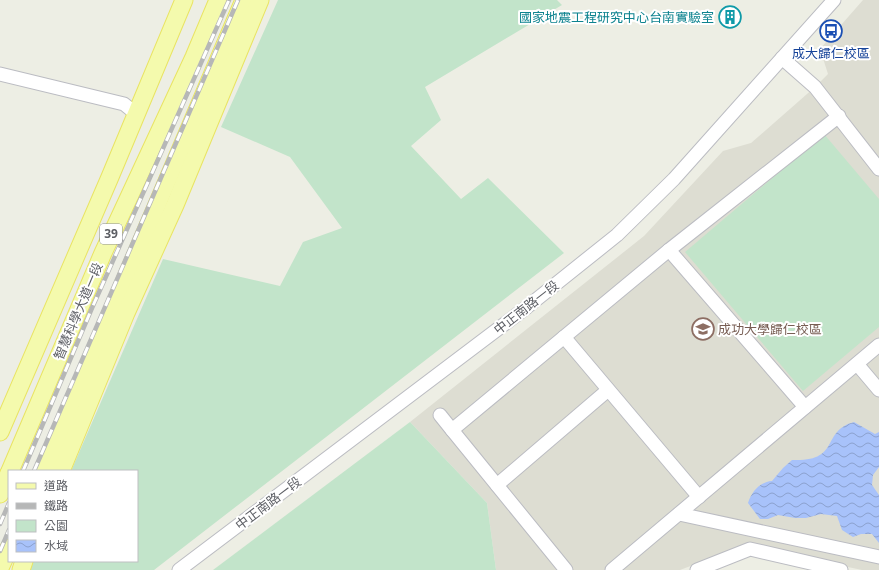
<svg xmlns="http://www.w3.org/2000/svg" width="879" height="570" font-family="'Noto Sans','Noto Sans TC',sans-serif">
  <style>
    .education { fill: #ddddd2 }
    .green { fill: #c2e4ca }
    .water { fill: url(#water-waves) }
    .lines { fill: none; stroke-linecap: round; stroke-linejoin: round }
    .minor-casing { stroke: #bbbcc2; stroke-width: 15 }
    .major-casing { stroke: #e9e462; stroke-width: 19 }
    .minor { stroke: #fff; stroke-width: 13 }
    .major { stroke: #f4faad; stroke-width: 17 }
    .rail-casing { stroke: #b6b7b7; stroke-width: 4.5 }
    .rail { stroke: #fff; stroke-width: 3; stroke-dasharray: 9; stroke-linecap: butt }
    .labels { text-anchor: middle; stroke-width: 4; stroke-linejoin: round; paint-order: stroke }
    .shield { fill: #fff; stroke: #8d8e92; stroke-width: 1 }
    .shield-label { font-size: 12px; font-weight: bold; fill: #5c5e64 }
    .culture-label { font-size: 13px; fill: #0d838f; stroke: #fff; text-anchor: end }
    .transit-label { font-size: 13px; fill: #164399; stroke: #fff }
    .street-label { font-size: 13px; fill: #5c5e64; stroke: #fff }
    .education-label { font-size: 13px; fill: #785e54; stroke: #fff; text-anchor: start }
  </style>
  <defs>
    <pattern id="water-waves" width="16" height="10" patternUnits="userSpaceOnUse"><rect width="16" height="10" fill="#a8c2fa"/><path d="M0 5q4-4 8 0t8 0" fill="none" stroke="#8ca1ce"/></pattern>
  </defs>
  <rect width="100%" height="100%" fill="#edeee4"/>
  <path class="education" d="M863,0H879V570H862L746,545L680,570H496L487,503L410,422L644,236L723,151L751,143L815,87L828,74L820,49Z"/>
  <g class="green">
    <path d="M278,0H557L562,5L425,87L441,120L411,146L461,199L488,178L564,253L154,570H28L32,561H137V471H71L163,259L280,286L303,242L342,228L290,157L221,127Z"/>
    <path d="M824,134L879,199V327L803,391L685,252Z"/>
    <path d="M410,422L487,503L496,570H213Z"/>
  </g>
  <path class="water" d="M854,422L875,434L879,432V467L873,475L872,485L879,495V543L872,534H861L853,537L842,530L837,516L821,514L806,518H795L778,515L768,519H760L748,503C752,491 760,482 772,481L783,468L792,460C842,462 820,431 854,422Z"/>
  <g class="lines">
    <g class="minor-casing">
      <g id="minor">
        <path d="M782,58L815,87L879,169"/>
        <path d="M0,74L124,104L135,113"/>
        <path d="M669,250L805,407"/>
        <path d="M564,337L699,497"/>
        <path d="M857,364L879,390"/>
        <path d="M440,415L452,430"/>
        <path d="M497,485L608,390"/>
        <path d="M679,514L879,557"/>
        <path d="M179,570L527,307L617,235L674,179L834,0"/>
        <path d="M566,570L452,430L669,250L839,116"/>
        <path d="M612,570L879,345"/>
        <path d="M697,570L750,549L841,570"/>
      </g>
    </g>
    <g class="major-casing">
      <g id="major">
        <path d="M0,432L110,177L184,0"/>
        <path d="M10,471L103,253L194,57L218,0"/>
        <path d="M44,471L244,0"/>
        <path d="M61,471L126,313L175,205L260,0"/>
        <path d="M0,494L9,473"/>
        <path d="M0,568L9,548"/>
        <path d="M21,570L24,561"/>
      </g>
    </g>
    <use href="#minor" class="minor"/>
    <use href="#major" class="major"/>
    <g class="rail-casing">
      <g id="rail">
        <path d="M23,471L92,308L229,0"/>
        <path d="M34,471L238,0"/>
        <path d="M0,524L9,503"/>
        <path d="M0,551L9,530"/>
      </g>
    </g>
    <use href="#rail" class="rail"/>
  </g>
  <defs>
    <g id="building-ring" transform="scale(1.15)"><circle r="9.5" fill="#fff" stroke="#0f9aa8" stroke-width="1.5"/><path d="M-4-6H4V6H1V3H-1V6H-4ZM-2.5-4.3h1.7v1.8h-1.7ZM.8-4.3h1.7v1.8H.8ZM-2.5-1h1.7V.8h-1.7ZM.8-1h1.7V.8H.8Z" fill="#0f9aa8"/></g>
    <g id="bus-ring" transform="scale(1.15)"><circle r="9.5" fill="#fff" stroke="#1a4fb4" stroke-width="1.5"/><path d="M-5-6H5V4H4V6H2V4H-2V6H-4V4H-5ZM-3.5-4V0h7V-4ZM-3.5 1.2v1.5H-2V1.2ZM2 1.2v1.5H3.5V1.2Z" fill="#1a4fb4"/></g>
    <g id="university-ring" transform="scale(1.15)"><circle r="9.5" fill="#fff" stroke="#8d6e63" stroke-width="1.5"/><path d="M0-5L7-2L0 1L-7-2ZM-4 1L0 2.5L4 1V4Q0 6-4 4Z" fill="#8d6e63"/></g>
  </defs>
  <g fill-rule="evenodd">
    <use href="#building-ring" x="730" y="17"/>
    <use href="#bus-ring" x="831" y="31"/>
    <use href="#university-ring" x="703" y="329"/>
  </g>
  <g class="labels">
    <rect class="shield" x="100" y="224" width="22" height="20" rx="3"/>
    <g class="shield-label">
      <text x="111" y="238">39</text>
    </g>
    <g class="culture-label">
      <text x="714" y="22">國家地震工程研究中心台南實驗室</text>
    </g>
    <g class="transit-label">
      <text x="831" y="58">成大歸仁校區</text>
    </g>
    <g class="street-label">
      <text transform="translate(526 307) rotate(-38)" y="5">中正南路一段</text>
      <text transform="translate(78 311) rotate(-67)" y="5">智慧科學大道一段</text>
      <text transform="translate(268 503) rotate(-37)" y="5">中正南路一段</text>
    </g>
    <g class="education-label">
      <text x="718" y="334">成功大學歸仁校區</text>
    </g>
  </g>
  <rect x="8" y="470" width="130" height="92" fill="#ffffff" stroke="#bebfc1"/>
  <rect x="16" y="483" width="20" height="6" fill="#f4faad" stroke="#bebfc1"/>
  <text x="44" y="490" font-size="12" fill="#5c5e64">道路</text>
  <rect x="16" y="503" width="20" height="6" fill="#b6b7b7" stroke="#bebfc1"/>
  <text x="44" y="510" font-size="12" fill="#5c5e64">鐵路</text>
  <rect x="16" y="520" width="20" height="12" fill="#c2e4ca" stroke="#bebfc1"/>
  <text x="44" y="530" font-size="12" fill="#5c5e64">公園</text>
  <rect x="16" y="540" width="20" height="12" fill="url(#water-waves)" stroke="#bebfc1"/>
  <text x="44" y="550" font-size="12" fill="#5c5e64">水域</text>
</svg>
